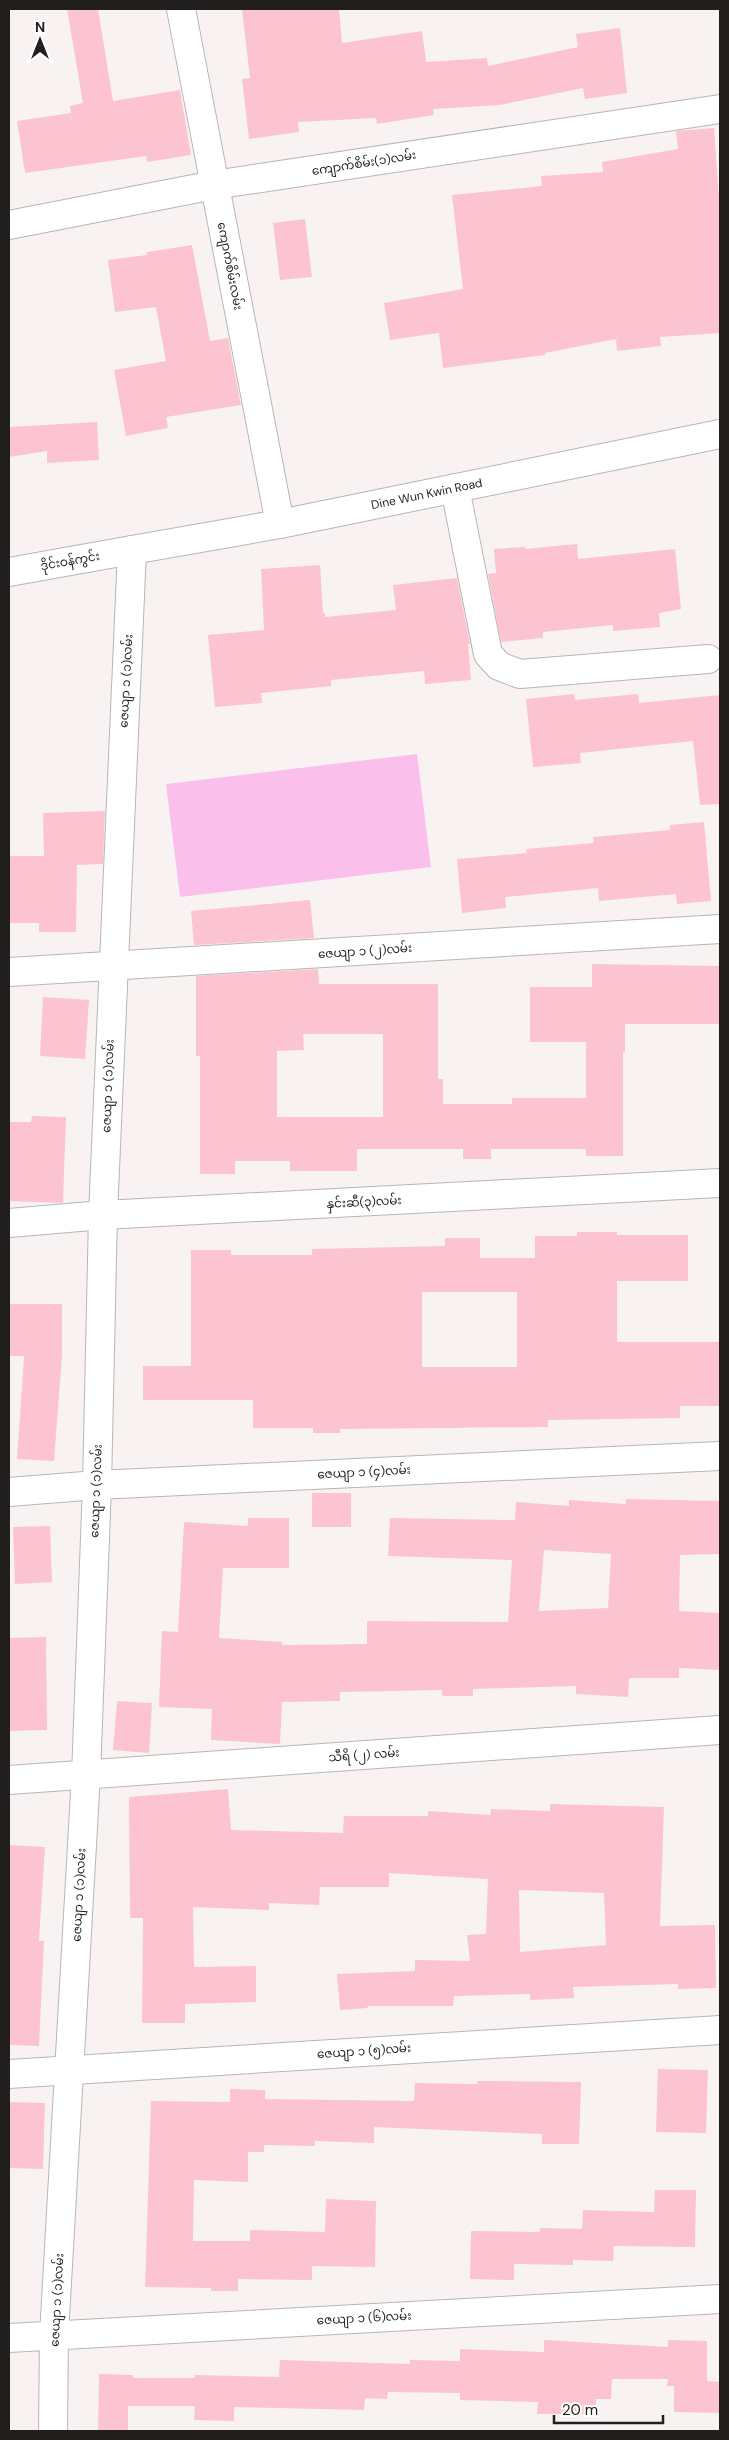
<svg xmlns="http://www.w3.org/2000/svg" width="729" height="2440" font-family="'DM Sans','Noto Sans Myanmar',sans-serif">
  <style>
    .water { fill: #fbbfeb }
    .building { fill: #fcc4d1; fill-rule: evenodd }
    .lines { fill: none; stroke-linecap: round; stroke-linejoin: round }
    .minor-casing { stroke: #bab5b4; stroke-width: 30 }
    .tertiary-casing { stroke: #bab5b4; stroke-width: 30 }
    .minor { stroke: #fff; stroke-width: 28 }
    .tertiary { stroke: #fff; stroke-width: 28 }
    .labels { text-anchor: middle; stroke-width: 4.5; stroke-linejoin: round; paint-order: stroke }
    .street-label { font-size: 12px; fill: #201f1e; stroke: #fff }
  </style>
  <rect width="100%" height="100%" fill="#f8f3f2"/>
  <path class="water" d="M417,754L431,867L180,897L166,784Z"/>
  <g class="building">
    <path d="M67,9H98L113,101L180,90L191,155L147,162L146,156L25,173L17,121L71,113L70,106L83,103Z"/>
    <path d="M242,9H339L342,43L422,31L426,62L487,58L488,66L578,47L576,34L620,28L627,93L585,99L583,88L500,105L433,109L434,115L377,124L376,118L298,122L299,132L249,139L242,79L250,78Z"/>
    <path d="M714,128L720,212V333L660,337L661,346L617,351L616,339L545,353V355L443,368L439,333L390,340L384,303L463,289L452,195L542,186L541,176L603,172L602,162L678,149L676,131Z"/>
    <path d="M305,219L312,277L280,280L273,223Z"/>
    <path d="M192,245L210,341L228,338L241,405L166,417L168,428L126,436L114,370L166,361L156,307L115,312L108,260L147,255V252Z"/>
    <path d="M97,422L99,460L47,463V451L9,457V427Z"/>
    <path d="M577,544L578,559L675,549L681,609L659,613L660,627L613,631V625L543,632V638L501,642L488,574L496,573L494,549L525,547V549Z"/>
    <path d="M320,565L323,613H325V617L396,610L393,585L457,578L470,644H468L471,680L425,684L424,671L331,680V686L261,693L262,703L215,707L208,635L264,630L261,569Z"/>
    <path d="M574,694L575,700L638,694L639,703L720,695V804L700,805L693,741L580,753L581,763L533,767L526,699Z"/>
    <path d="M105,811L103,864L77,865L76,932H39V923H9V856H44L43,813Z"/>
    <path d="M704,822L711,901L677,904L676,894L599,901L598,888L505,897L506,908L462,913L457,859L527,853L526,849L594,843L593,837L670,830V825Z"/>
    <path d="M310,900L314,938L194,945L191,911Z"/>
    <path d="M592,964L720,966V1024H625V1052H623V1156H586V1149H491V1159H463V1149H357V1171H290V1161H235V1174H200V1056H196V976L318,969L319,984H438V1079H443V1104H512V1098H586V1042H530V987H592ZM303,1034H383V1117H277V1051L304,1050Z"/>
    <path d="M43,997L89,1000L85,1059L40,1056Z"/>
    <path d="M32,1116L66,1117L63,1203L9,1201V1122H31Z"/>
    <path d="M577,1232H617V1235H688V1281H617V1342H720V1406H680V1418L548,1420V1427L340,1429V1433H313V1428H253V1400H143V1366H191V1250H231V1255H312V1249L445,1246V1238H480V1258H535V1236H577ZM422,1292H517V1367H422Z"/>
    <path d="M9,1304H62V1356L54,1461L17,1459L24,1356H9Z"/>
    <rect x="312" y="1493" width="39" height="34"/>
    <path d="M626,1499L720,1501V1554L680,1555L679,1611L720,1613V1670L679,1668V1678H629L628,1697L576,1694V1686L473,1689V1696H442V1690L340,1692V1701L282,1702L280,1744L211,1740L212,1709L159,1707L162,1631L178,1632L184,1522L248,1526V1518H289V1568H223L219,1638L282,1642V1645L367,1644V1621L508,1622L512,1560L388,1556L390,1518L515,1520L516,1502L569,1506V1500L626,1504ZM544,1550L611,1554L608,1608L539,1611Z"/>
    <path d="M50,1526L52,1582L15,1584L13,1527Z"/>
    <path d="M46,1637L47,1730L9,1731V1638Z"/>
    <path d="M117,1701L152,1703L149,1753L113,1750Z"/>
    <path d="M228,1789L231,1830L343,1833L344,1816H428V1811L490,1815L491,1809L550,1811V1804L664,1807L660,1926L715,1925L716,1988L678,1989V1984L573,1987L574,1998L530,2000V1994L454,1996L453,2006H367L368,2008L340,2010L337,1974L415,1971V1960L470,1961L467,1935L486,1934L488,1879L389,1873V1887H320L319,1905L269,1903V1910L193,1907L194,1967L256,1966V2002L185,2004V2023H142L143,1918H130L129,1797ZM519,1890L604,1893L606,1945L520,1952Z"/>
    <path d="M9,1845L45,1847L39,1941H44L39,2046L9,2045Z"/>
    <path d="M658,2069L708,2070L706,2133L656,2132Z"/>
    <path d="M477,2081L581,2082L579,2144H542V2134L374,2127V2143L315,2141V2146L264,2145V2152H248V2182L194,2180L193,2241H250V2230L325,2232L326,2199L376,2201L375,2267L312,2266V2280L238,2279V2291H211V2288L145,2287L151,2101L230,2102V2089L265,2090V2099L414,2101L415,2083L477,2084Z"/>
    <path d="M9,2102L45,2103L43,2169L9,2168Z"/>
    <path d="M655,2190H696L695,2247L614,2246L613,2261L573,2260V2265L514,2264V2280L470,2279L471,2231L540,2232V2228L582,2229L583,2210L654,2212Z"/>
    <path d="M544,2340L668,2347V2340L707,2341V2381L720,2382V2413L674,2412V2386H667L668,2379H612L611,2399H596V2414H537L538,2402L460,2400V2393L388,2392L387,2399L365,2398L364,2410L234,2407V2421L194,2420L195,2406H128V2431H98L99,2374L133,2375V2378H195V2375L279,2377L280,2360L410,2364V2360L460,2361V2349L544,2352Z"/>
  </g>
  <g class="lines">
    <g class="minor-casing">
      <g id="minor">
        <path d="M181,9L280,524"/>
        <path d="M9,225L214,185L720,109"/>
        <path d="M455,488L488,654L499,666L520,674L708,659"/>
        <path id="s1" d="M132,550L280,524L720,434"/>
        <path d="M9,972L720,929"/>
        <path d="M9,1223L103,1215L720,1183"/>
        <path d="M9,1492L97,1485L720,1456"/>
        <path d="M9,1780L720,1730"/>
        <path d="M9,2074L720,2030"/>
        <path d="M9,2338L720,2299"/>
      </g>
    </g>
    <g class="tertiary-casing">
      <path id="tertiary" d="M9,572L132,550L103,1215L97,1485L86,1775L54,2335L53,2431"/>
    </g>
    <use href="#minor" class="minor"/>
    <use href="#tertiary" class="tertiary"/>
  </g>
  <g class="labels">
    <g class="street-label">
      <text transform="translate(364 163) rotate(-9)" y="4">ကျောက်စိမ်း(၁)လမ်း</text>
      <text transform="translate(230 266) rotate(79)" y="4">ကျောက်စိမ်းလမ်း</text>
      <text dy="4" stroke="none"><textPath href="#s1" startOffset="300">Dine Wun Kwin Road</textPath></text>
      <text transform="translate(70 561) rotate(-10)" y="4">ဒိုင်းဝန်ကွင်း</text>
      <text transform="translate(126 681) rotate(-87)" y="4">ဇေယျာ ၁ (၁)လမ်း</text>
      <text transform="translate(365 951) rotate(-4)" y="4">ဇေယျာ ၁ (၂)လမ်း</text>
      <text transform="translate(108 1086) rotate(-88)" y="4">ဇေယျာ ၁ (၁)လမ်း</text>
      <text transform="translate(364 1202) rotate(-3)" y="4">နှင်းဆီ(၃)လမ်း</text>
      <text transform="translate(364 1472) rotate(-3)" y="4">ဇေယျာ ၁ (၄)လမ်း</text>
      <text transform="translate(96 1491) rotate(-88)" y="4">ဇေယျာ ၁ (၁)လမ်း</text>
      <text transform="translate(364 1755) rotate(-4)" y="4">သီရိ (၂) လမ်း</text>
      <text transform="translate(79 1895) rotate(-87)" y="4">ဇေယျာ ၁ (၁)လမ်း</text>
      <text transform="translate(364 2051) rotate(-4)" y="4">ဇေယျာ ၁ (၅)လမ်း</text>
      <text transform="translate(57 2300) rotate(-87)" y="4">ဇေယျာ ၁ (၁)လမ်း</text>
      <text transform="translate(364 2318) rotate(-3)" y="4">ဇေယျာ ၁ (၆)လမ်း</text>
    </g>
  </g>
  <rect width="729" height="2440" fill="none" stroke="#201f1e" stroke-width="20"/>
  <g transform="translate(40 40)" stroke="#ffffff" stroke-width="4" paint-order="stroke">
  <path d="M0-4L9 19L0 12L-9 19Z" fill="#201f1e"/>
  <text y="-8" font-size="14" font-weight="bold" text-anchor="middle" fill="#201f1e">N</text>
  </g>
  <path d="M554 2415v8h109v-8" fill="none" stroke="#201f1e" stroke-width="2.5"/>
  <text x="562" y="2415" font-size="15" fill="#201f1e" stroke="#ffffff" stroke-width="4" paint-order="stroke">20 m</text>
</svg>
